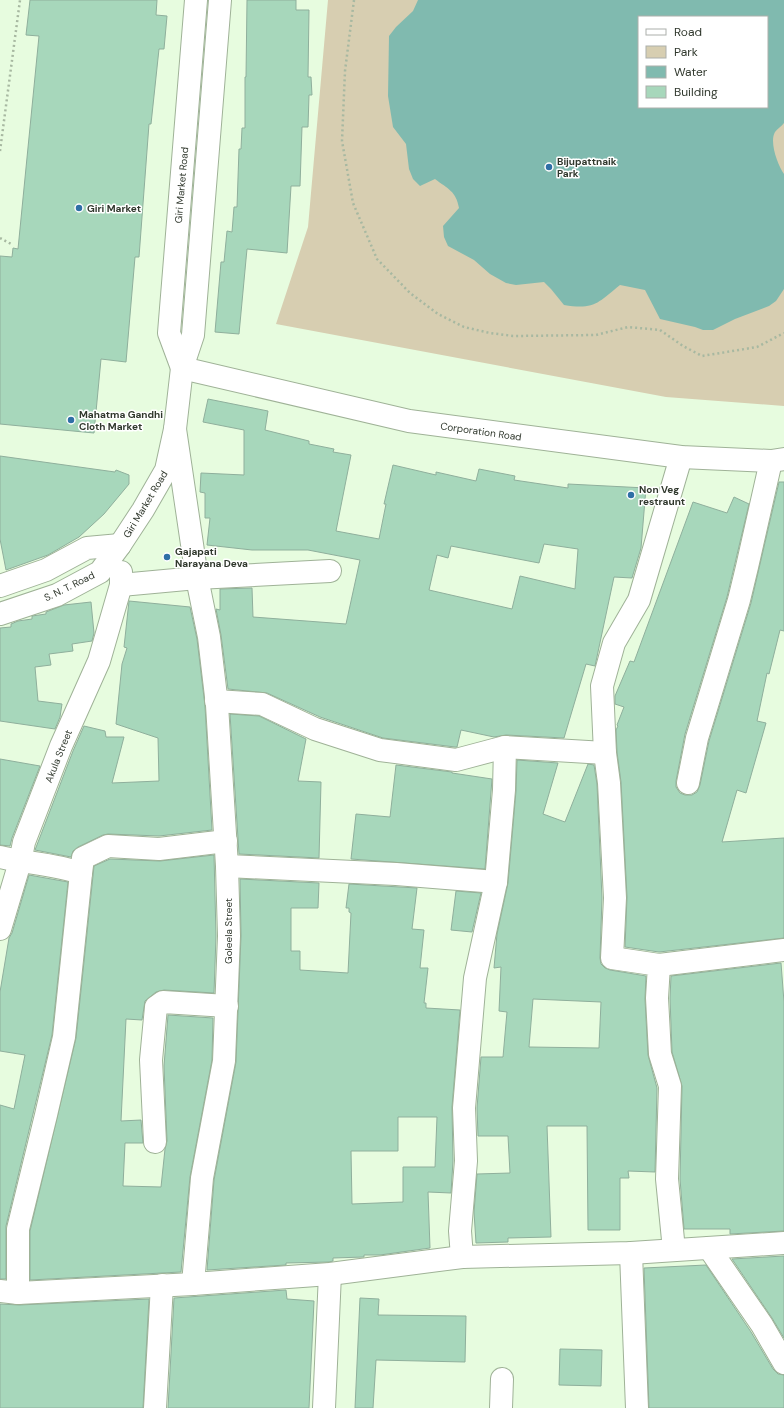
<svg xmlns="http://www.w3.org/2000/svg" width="784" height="1408" font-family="'DM Sans',sans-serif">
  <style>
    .green { fill: #d7ceb1; fill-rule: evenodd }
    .water { fill: #80baaf; fill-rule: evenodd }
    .building { fill: #a7d7bb; stroke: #8faf9c; fill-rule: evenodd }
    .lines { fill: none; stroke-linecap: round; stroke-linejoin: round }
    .minor-casing { stroke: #9fb297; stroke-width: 24 }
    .path { stroke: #a7b8a1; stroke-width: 2.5; stroke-dasharray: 2 3; stroke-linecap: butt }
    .minor { stroke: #fff; stroke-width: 22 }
    .poi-dot { fill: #2f6fa6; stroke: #fff; stroke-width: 1.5 }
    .labels { text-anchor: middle; stroke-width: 3; stroke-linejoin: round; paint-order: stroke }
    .poi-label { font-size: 10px; font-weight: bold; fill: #30382d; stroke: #fff; text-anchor: start }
    .street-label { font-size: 10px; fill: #30382d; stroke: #fff }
  </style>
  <rect width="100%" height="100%" fill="#e7fcdf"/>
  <path class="green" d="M328,0H784V406L666,397L276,324L308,227ZM639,17H767V107H639Z"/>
  <path class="water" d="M418,0H784V123C782,126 777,129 775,132C769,142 778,166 784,174V289L776,301L769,306L735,319L713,330H703L695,327L660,319L645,290L620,285C598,303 594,310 564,305L551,289L544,282L516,285L506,283L490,274L474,260L448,246L444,237L443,226L459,208C456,191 448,189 435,179L420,186L413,179L409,169L406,144L393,127L388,96L389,36L396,27L413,11ZM639,17H767V107H639Z"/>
  <g class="building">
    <path d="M30,0H157L156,15L167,16L164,49H159L151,124H149L139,257H135L126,362L101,359L94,433L0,424V256L12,257L13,248L18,249L39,36L26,35Z"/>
    <path d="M247,0H296V10H309L308,77H311L312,95H309L308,127H302L300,186H291L287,253L247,249L239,334L215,332L221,262H224L227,231L232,232L234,207H237L239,149H241L242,128H245V77H246Z"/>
    <path d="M208,399L268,411L265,430L309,441V444L334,449L333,452L351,455L336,531L379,539L386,504H384L393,465L436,475V472L476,481L479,469L515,476L514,480L568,488V484L646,488L641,548L632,578L614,577L595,666L586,664L564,738L506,735L494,737L461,730L457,747H455L383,738L320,717L267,693L228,689L221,635L216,609L220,610V589L252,588L253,617L346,624L360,560L308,550H252L207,545L210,518H205V493L200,492L201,473L244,475V430L203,422ZM544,544L578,549L575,589L520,576L512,609L429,590L437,555L448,558L451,546L539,563Z"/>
    <path d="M0,456L115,472L116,470L129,475V484L104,514L79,537L48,555L6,570L0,539Z"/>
    <path d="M779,482H784V631L780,630L769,674L767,673L757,721L766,723L746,793L737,790L722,842L784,838V938L659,952L625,947L627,897L621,782L617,752L616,730L618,726L617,725L624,707L615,704V696L630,661L634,662L693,502L727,513L734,497L749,504L727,597L685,734L676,781V787L680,793L685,795H692L697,792L700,785L709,741L751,603Z"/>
    <path d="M129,601L190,607L197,639L205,706L212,830L159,836L108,834L103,835L78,847L73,851L71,857L35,850L73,751L84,726L105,731L106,737H124L112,783L159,781L158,738L116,724L122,664L127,648L124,647Z"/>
    <path d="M91,602L94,633L92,641L72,644L73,651L49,654L51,665L35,667L38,701L62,704L60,717L55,729L0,721V628L11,627V624L18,621L32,619V616L46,614V612L64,605Z"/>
    <path d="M230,714L259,716L306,739L298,781L321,782L319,858L239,854Z"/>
    <path d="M0,759L40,766L12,838L10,846L0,845Z"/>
    <path d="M517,760L558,763L543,814L565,822L588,764L594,765L597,784L602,898L600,958L601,964L605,968L610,970L646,976L645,999L648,1055L657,1088L655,1172L628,1171L629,1178H620V1230H588L587,1126H547L551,1237L508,1238V1242L476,1243L474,1212L477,1174L510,1173L508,1136H478L477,1108L481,1057H503L507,1012L499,1011L501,967L494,968L497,934L508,883L516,791ZM533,999L601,1002L599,1048L529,1047Z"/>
    <path d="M396,765L452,772V773L492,779L485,869L351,859L356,814L390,817Z"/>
    <path d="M214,855L216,936L214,993L164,990L156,992L145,1001L142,1020L126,1019L121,1121L141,1120L143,1143H125L123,1186L161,1187L165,1149L167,1141L164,1066L168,1015L213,1018L212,1060L190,1177L181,1272L30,1280V1231L76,1038L94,866L110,859L160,861Z"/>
    <path d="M29,875L68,882L52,1035L6,1226V1279H0V1105L14,1109L25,1055L0,1051V992L9,938L12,933Z"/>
    <path d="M240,879L319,883L318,908H291V951H300V970L348,973L351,913L349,912V908H346L349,884L417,888L412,929L424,930L420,968H428L424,1003H426V1008L460,1010L452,1107L453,1161L451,1193L428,1192L430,1248L380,1255H364V1257L333,1258V1261L329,1262L286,1263V1265L207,1270L214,1180L236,1062L241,936ZM398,1117H437L435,1167H403V1202L352,1204L351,1151H398Z"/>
    <path d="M456,891L481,893L472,932L451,930Z"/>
    <path d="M781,963L784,1002V1231L730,1234V1229H684L680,1179L682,1086L672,1052L670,998L671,976Z"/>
    <path d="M784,1256V1338L772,1318L732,1259Z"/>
    <path d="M706,1265L751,1332L773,1369L778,1374L784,1375V1408H649L644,1268Z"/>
    <path d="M286,1290L287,1299L314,1301L309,1408H168L174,1298Z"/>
    <path d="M360,1298L379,1299L378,1315L466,1316L465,1362L376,1360L373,1408H355Z"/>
    <path d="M149,1299L143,1408H0V1304L19,1305Z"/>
    <path d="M560,1349L602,1350L601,1386L559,1385Z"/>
  </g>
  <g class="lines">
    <g class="minor-casing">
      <g id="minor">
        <path d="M182,368L409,421L681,457L771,461L784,459"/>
        <path d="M182,368L169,333L196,0"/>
        <path d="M175,429L197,578L209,637L217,705L227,866L229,936L224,1061L202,1178L193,1284"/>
        <path d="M121,572V585L197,578L330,571"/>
        <path d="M0,586L46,570L87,548L120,545"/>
        <path d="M0,614L57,595L100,572L120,545L143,510L166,470L175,429L182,368L193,335L220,0"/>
        <path d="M216,701L262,704L315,729L380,750L456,760L505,747L605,753"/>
        <path d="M688,783L697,738L739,600L747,567L771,461"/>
        <path d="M0,857C26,863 56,864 81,873L83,858L108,846L159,849L226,841"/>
        <path d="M227,866L396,874L496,882"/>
        <path d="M0,929L20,862L24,842L61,746L99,661L121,585"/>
        <path d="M659,965L784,950"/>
        <path d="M155,1142L151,1060L156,1007L163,1002L227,1006"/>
        <path d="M709,1248L762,1325L784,1363"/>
        <path d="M674,1250L667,1179L670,1086L660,1054L657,998L659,965L612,958L615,898L609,783L605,753L602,686L614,643L639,600L681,457"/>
        <path d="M631,1253L637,1408"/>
        <path d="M462,1257L460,1231L466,1161L464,1108L475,978L496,882L504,790L505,747"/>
        <path d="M0,1291L18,1293L193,1284L330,1274L462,1257L631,1253L784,1243"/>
        <path d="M18,1293V1229L46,1115L64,1037L81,873"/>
        <path d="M155,1408L162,1285"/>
        <path d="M324,1408L330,1274"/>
        <path d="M501,1408L502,1379"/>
      </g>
    </g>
    <g class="path">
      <path d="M354,0L345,71L342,141L353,203L377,259L410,293L438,314L464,327L490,333L513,336L596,335L628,327L660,330L683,346L702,356L757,347L784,333"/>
      <path d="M0,151L20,0"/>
      <path d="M0,238L13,245"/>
    </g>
    <use href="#minor" class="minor"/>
  </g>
  <g class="poi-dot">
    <circle cx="549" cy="167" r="4"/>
    <circle cx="79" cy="208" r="4"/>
    <circle cx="71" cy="420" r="4"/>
    <circle cx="631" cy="495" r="4"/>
    <circle cx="167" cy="557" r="4"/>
  </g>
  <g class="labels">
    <g class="poi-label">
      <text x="557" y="165">Bijupattnaik<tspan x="557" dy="12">Park</tspan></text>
      <text x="87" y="212">Giri Market</text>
      <text x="79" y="418">Mahatma Gandhi<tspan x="79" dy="12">Cloth Market</tspan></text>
      <text x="639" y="493">Non Veg<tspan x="639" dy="12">restraunt</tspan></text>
      <text x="175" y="555">Gajapati<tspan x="175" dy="12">Narayana Deva</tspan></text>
    </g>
    <g class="street-label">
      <text transform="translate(181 185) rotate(-85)" y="4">Giri Market Road</text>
      <text transform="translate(481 431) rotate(8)" y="4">Corporation Road</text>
      <text transform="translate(145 504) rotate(-59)" y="4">Giri Market Road</text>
      <text transform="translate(69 586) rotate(-26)" y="4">S. N. T. Road</text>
      <text transform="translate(58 756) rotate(-68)" y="4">Akula Street</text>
      <text transform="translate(228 931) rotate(-90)" y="4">Goleela Street</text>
    </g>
  </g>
  <rect x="638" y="16" width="130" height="92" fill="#ffffff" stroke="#acafab"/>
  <rect x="646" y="29" width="20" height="6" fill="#ffffff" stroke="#acafab"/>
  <text x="674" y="36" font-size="12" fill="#30382d">Road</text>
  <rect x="646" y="46" width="20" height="12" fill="#d7ceb1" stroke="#acafab"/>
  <text x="674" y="56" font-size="12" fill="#30382d">Park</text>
  <rect x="646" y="66" width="20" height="12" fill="#80baaf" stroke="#acafab"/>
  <text x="674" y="76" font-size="12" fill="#30382d">Water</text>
  <rect x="646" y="86" width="20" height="12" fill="#a7d7bb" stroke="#acafab"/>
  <text x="674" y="96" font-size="12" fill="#30382d">Building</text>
</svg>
